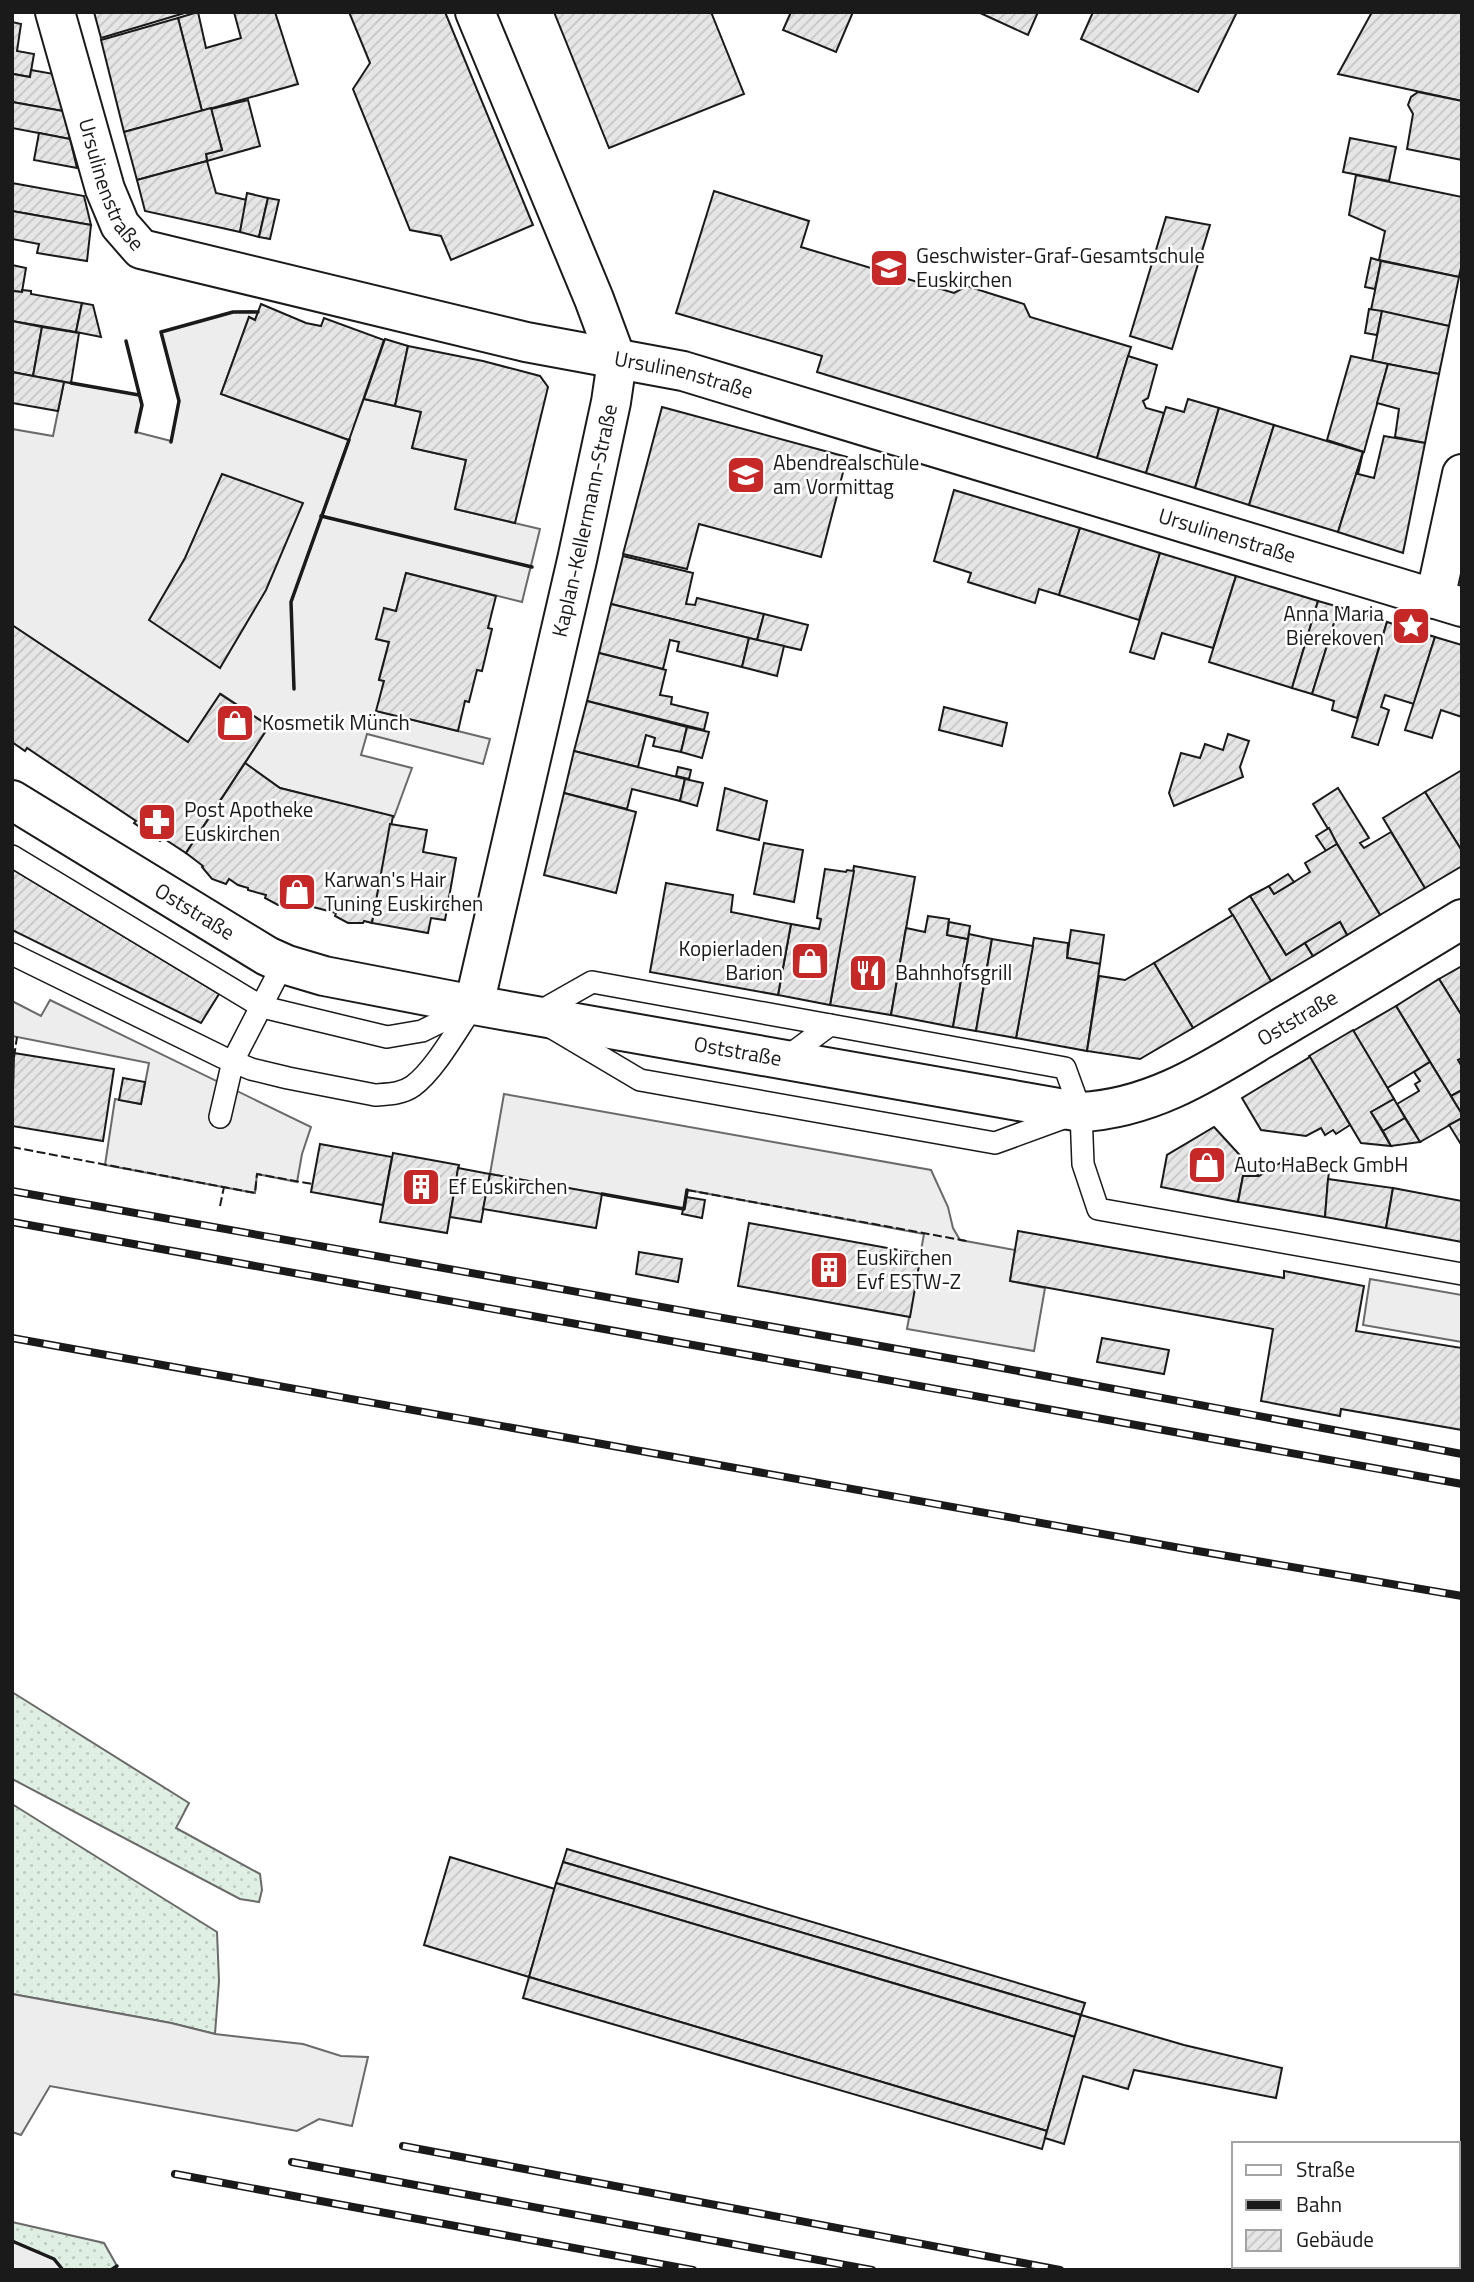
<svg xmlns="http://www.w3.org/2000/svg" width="1474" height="2282" font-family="'Titillium Web',sans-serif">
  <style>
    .grass { fill: url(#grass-dots); stroke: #6a6a6a; stroke-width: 2 }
    .parking { fill: #ededed; stroke: #6a6a6a; stroke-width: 2 }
    .building { fill: url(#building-hatch); stroke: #1a1a1a; stroke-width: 2 }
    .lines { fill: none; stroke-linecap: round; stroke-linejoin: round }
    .service-casing { stroke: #1a1a1a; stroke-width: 24 }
    .minor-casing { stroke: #1a1a1a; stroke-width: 42 }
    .tertiary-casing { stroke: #1a1a1a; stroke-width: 42 }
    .service { stroke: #fff; stroke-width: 21 }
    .minor { stroke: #fff; stroke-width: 38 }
    .tertiary { stroke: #fff; stroke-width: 38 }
    .rail-casing { stroke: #1a1a1a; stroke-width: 8 }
    .rail { stroke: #fff; stroke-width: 5; stroke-dasharray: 16; stroke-linecap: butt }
    .fence { stroke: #1a1a1a; stroke-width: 2; stroke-dasharray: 9 3.5; stroke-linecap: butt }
    .wall { stroke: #1a1a1a; stroke-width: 3.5 }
    .labels { text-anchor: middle; stroke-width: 5; stroke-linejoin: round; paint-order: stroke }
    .street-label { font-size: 21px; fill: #1a1a1a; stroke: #fff }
    .poi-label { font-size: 21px; fill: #1a1a1a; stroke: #fff; text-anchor: start }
  </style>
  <defs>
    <pattern id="grass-dots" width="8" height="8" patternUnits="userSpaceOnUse" patternTransform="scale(1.75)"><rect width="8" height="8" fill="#e0efe3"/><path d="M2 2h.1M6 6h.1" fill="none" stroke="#c0ccc2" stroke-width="1.8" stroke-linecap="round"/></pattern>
    <pattern id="building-hatch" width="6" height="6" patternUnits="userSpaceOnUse" patternTransform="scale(1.75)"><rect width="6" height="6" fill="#e6e6e6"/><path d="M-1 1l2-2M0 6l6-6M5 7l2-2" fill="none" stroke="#c5c5c5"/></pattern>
  </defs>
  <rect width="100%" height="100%" fill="#fff"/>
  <g class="grass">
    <path d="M12,1692L189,1803L176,1828L260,1874L262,1890L259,1902L240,1899L12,1779Z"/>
    <path d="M12,1804L217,1932L219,1981L215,2034L171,2023L12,1994Z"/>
    <path d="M12,2222L104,2243L117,2266L111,2270H63L54,2259L12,2241Z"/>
  </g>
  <g class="parking">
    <path d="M251,311L258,312L255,320L249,317L221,394L348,440L364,399L421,412L412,448L466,460L455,509L540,529L522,602L406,573L396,611L376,639L389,642L379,679L384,681L377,711L490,739L483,764L367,734L361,755L412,768L394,817L280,788L245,763L269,726L221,694L188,742L12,625V429L53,436L64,382L139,395L142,405L136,432L171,441L179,401L161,332L233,312Z"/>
    <path d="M50,1000L311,1127L302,1154L297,1182L257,1174L255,1193L105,1165L115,1099L141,1104L149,1063L12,1036V1001L41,1016Z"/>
    <path d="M504,1094L931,1170L948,1207L953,1228L960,1240L1015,1250L1010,1281L1045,1288L1034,1351L907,1329L924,1234L688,1190L684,1209L490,1174Z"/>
    <path d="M1370,1279L1462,1295V1342L1363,1325Z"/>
    <path d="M12,1994L171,2023L215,2034L303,2044L341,2056L368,2057L352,2126L319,2119L297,2131L50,2086L21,2135L12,2132Z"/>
    <path d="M12,2241L54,2259L63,2270H12Z"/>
  </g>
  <g class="building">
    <path d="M94,12H188L101,38Z"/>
    <path d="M198,12L206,48L241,38L234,12H275L298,84L202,111L178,18Z"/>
    <path d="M349,12H445L533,225L451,260L441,236L410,230L353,89L370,63Z"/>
    <path d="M554,12H711L744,94L609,148Z"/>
    <path d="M791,12H853L836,52L783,30Z"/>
    <path d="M978,12H1038L1028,35Z"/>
    <path d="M1093,12H1237L1198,92L1081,39Z"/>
    <path d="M1372,12H1462V101L1338,74Z"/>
    <path d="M178,18L202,111L124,132L101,40Z"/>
    <path d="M12,22L21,24L17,51L34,54L30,77L13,74L12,77Z"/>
    <path d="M31,70L54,74L63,111L12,102L13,74L30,77Z"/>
    <path d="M1418,92L1462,101V160L1407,149L1413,114L1408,105L1411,97Z"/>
    <path d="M248,100L260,146L207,161L206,154L222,150L211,109Z"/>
    <path d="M12,102L63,111L70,139L12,128Z"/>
    <path d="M211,108L222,150L206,154L207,161L137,180L124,132Z"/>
    <path d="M39,133L70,139L77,168L34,160Z"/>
    <path d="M1350,138L1396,147L1389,181L1343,172Z"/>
    <path d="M207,161L216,193L247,200L240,232L145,211L137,180Z"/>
    <path d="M1356,175L1462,197V263L1459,277L1379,260L1385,231L1349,215Z"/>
    <path d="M12,183L84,196L91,225L12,211Z"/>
    <path d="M714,191L809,221L801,247L954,293L967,286L995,295L1024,304L1030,317L1131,347L1097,458L817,372L822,356L676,313Z"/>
    <path d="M247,193L268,198L259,237L240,232Z"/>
    <path d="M268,198L279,200L270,239L259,237Z"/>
    <path d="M12,211L91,225L87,261L37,253L39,244L12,239Z"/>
    <path d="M1166,217L1210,225L1172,349L1130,336Z"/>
    <path d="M1371,258L1381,261L1375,289L1365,287Z"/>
    <path d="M1381,261L1459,277L1449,326L1371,310Z"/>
    <path d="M12,265L26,268L22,292L12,291Z"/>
    <path d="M22,290L31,291V294L82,303L76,332L12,321V291L22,292Z"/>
    <path d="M82,303L93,305L101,337L76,332Z"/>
    <path d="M261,304L306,323L321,326L324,318L384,340L349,440L221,394L249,317L255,320Z"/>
    <path d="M1369,309L1382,311L1377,335L1365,333Z"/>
    <path d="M1382,311L1449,326L1439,374L1372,361Z"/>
    <path d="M12,321L42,327L33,376L12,372Z"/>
    <path d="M42,327L79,333L71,383L33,376Z"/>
    <path d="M385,339L408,346L395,406L364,399Z"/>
    <path d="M408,346L483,361L540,376L548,387L515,523L455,509L466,460L412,448L421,412L395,406Z"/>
    <path d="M1128,356L1157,365L1148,398L1143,401L1146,408L1164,413L1146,473L1097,458Z"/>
    <path d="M1351,356L1388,364L1364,452L1327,440Z"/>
    <path d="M1388,364L1439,374L1425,443L1395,437L1399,409L1377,403Z"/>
    <path d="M12,372L64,382L58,411L12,403Z"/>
    <path d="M1188,399L1219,408L1195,488L1146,473L1166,407L1184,412Z"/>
    <path d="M662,407L847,457L821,557L699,524L687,569L623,554Z"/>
    <path d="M1219,408L1274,425L1249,505L1195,488Z"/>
    <path d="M1274,425L1363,452L1338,532L1249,505Z"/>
    <path d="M1384,436L1425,443L1403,553L1338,532L1363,452L1358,474L1374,478Z"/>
    <path d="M222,474L303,503L266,590L220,668L149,620L185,558Z"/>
    <path d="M954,490L1080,528L1059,595L1039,589L1035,603L968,582L971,573L934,561Z"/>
    <path d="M1080,528L1160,553L1139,620L1059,595Z"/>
    <path d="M1160,553L1236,576L1213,648L1162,633L1154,659L1130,652Z"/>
    <path d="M623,556L693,573L686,604L695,605L697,598L764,614L757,640L611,604Z"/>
    <path d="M406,573L496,596L488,628L492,629L482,671L477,670L469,702L465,701L458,731L376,711L384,681L379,680L389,642L376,639L384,608L396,611Z"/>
    <path d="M1236,576L1318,601L1292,688L1209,662Z"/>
    <path d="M1318,601L1339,607L1312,694L1292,688Z"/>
    <path d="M611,604L749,638L742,667L677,651L679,642L670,640L663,669L599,653Z"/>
    <path d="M1339,607L1387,622L1357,718L1332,710L1334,701L1312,694Z"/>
    <path d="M764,614L808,625L801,650L757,640Z"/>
    <path d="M1387,622L1435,637L1414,704L1385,695L1381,707L1389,710L1378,745L1352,737Z"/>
    <path d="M12,625L188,742L220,694L269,726L186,853L163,838L160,841L134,823L136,821L27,748L25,751L12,742Z"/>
    <path d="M1435,637L1462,645V717L1441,710L1432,738L1405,730Z"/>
    <path d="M749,638L784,646L777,676L742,667Z"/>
    <path d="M599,653L666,670L660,695L672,697L671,704L708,713L704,730L587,701Z"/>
    <path d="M587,701L687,727L681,752L653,746L655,738L646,735L638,767L574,751Z"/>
    <path d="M944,707L1007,723L1002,746L939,730Z"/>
    <path d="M687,727L709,732L702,758L681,752Z"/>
    <path d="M1228,734L1249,741L1240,767L1243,777L1174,806L1169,793L1181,753L1200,758L1205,744L1223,750Z"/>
    <path d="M574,751L685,779L680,801L632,789L627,809L564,793Z"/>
    <path d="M245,763L280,788L393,816L372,923L364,921L363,923H348L335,916L336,913L294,902L293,905H278L265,898L266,895L248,890V888L238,885L229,879L226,884L212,879L202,867L203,866L186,853Z"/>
    <path d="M678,767L691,770L689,779L676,776Z"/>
    <path d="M1462,770V851L1425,792Z"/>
    <path d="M685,779L703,783L697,806L680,801Z"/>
    <path d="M725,788L767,801L759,840L717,830Z"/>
    <path d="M1338,788L1369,838L1360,843L1364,848L1391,832L1425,888L1380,915L1313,804Z"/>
    <path d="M1425,792L1462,851V866L1425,888L1383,818Z"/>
    <path d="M564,793L636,812L616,893L544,875Z"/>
    <path d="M390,824L427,830L423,852L456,858L445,920L431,918L428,933L372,923Z"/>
    <path d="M1329,828L1337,844L1326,851L1316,836Z"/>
    <path d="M764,843L803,850L794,902L754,894Z"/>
    <path d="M1337,844L1380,915L1347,935L1340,922L1286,955L1250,896L1269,886L1274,894L1294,882L1310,872L1305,863Z"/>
    <path d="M854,866L915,877L891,1015L830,1005Z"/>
    <path d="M12,869L219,994L201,1023L12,930Z"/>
    <path d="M825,869L846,872L847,870L854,871L830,1005L778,995L791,924L819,929L821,919L817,918Z"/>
    <path d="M1288,874L1294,882L1274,894L1269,886Z"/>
    <path d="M666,883L733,895L731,912L791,924L778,995L650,972Z"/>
    <path d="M1250,896L1286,955L1305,943L1313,956L1271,981L1229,909Z"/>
    <path d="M1233,915L1271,981L1193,1028L1154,963Z"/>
    <path d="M928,916L949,919L947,935L968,939L953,1027L891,1015L906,928L925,932Z"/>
    <path d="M949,922L970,926L968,939L947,935Z"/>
    <path d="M1340,922L1347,935L1313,956L1305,943Z"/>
    <path d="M1071,930L1104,935L1100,964L1067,958Z"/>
    <path d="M969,934L992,939L976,1031L953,1027Z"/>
    <path d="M1034,938L1068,943L1067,958L1100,964L1087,1051L1016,1038Z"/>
    <path d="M992,939L1033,946L1016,1038L976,1031Z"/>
    <path d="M1154,963L1193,1028L1140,1059L1087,1051L1099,976L1125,980Z"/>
    <path d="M1462,966V1016L1439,979Z"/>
    <path d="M1439,979L1462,1016V1058L1458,1060L1462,1067V1090L1451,1096L1396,1006Z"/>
    <path d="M1396,1006L1430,1062L1387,1088L1353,1031Z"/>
    <path d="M1353,1030L1394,1099L1371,1112L1391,1146L1361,1143L1309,1056Z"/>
    <path d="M14,1053L114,1069L103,1141L12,1126Z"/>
    <path d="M1310,1057L1350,1125L1336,1134L1333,1130L1325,1135L1321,1128L1306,1136L1261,1130L1242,1098Z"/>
    <path d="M1430,1062L1462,1114V1118L1420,1142L1397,1104L1419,1091L1415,1084L1420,1081L1414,1072Z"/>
    <path d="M123,1078L145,1082L141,1104L119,1100Z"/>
    <path d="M1462,1090V1114L1451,1096Z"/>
    <path d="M1394,1099L1405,1118L1383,1131L1371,1112Z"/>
    <path d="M1405,1118L1420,1142L1391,1146L1383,1131Z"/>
    <path d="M1462,1118V1146L1449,1125Z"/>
    <path d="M1214,1127L1259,1176H1243L1238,1202L1161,1187L1167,1155Z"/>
    <path d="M320,1144L392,1157L383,1205L311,1192Z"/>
    <path d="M393,1153L459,1165L447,1233L380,1222Z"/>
    <path d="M1285,1160L1329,1170L1325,1217L1238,1202L1243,1176H1259Z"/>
    <path d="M458,1168L490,1174L481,1222L450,1217Z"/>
    <path d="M490,1174L602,1194L596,1228L483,1209Z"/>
    <path d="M1328,1179L1393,1188L1386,1228L1325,1217Z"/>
    <path d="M1393,1188L1462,1201V1242L1386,1228Z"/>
    <path d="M686,1197L705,1200L702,1218L682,1214Z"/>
    <path d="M749,1223L921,1254L910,1317L738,1286Z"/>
    <path d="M1018,1231L1284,1278V1271L1364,1286L1356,1331L1462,1348V1430L1341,1409L1340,1416L1261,1401L1273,1329L1010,1281Z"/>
    <path d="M639,1252L682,1259L678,1282L636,1274Z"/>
    <path d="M1102,1338L1169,1350L1164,1374L1097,1362Z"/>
    <path d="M567,1849L1085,2003L1081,2015L563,1862Z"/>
    <path d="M450,1857L555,1889L529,1977L424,1945Z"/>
    <path d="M563,1862L1081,2015L1075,2037L556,1883Z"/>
    <path d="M556,1883L1075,2037L1047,2131L529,1977Z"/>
    <path d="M529,1977L1047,2131L1042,2149L523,1998Z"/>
    <path d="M1081,2015L1184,2045L1282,2068L1276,2098L1134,2070L1128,2089L1083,2076L1064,2144L1045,2138Z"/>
  </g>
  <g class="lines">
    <g class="service-casing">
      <g id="service">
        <path d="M12,856L257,1004L271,1009L387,1037L422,1031L469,1008"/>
        <path d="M12,954L222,1057L251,1069L288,1078L375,1095C388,1094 402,1094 413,1086C435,1070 458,1028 474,1005"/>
        <path d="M830,1025L592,982L532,1016L640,1080L995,1143L1069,1116"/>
        <path d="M783,1060L830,1025L1065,1068L1081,1112L1083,1164L1098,1209L1462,1274"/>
        <path d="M220,1117L233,1061L283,964"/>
      </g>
    </g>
    <g class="minor-casing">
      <g id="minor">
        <path id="s1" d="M55,12L105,189L120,225L141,249L526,342L683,371L1462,607"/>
        <path d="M1435,599L1462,474"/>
        <path id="s2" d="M474,1005L577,560L611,402L617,361L594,299L475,12"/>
      </g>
    </g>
    <g class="tertiary-casing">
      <g id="tertiary">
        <path id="s3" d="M12,800L267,956L287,965L324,976L474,1005L1081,1112C1159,1108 1219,1064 1284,1026C1344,991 1403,955 1462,919"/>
      </g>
    </g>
    <use href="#service" class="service"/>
    <use href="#minor" class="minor"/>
    <use href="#tertiary" class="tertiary"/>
    <g class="rail-casing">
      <g id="rail">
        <path d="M12,1191L970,1362L1462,1454"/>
        <path d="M12,1222L1462,1484"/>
        <path d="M12,1338L1186,1549L1462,1596"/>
        <path d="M403,2146L1060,2270"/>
        <path d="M292,2162L872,2270"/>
        <path d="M175,2174L693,2270"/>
        <path d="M1458,2201H1462"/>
        <path d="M1458,2231L1462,2232"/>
      </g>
    </g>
    <use href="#rail" class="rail"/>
    <g class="fence">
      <path d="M14,1057L17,1037"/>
      <path d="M12,1147L255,1193L257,1174L312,1184"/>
      <path d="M687,1190L967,1241"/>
      <path d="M220,1206L224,1187"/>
    </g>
    <g class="wall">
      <path d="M126,341L142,405L136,432"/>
      <path d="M71,383L139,395"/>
      <path d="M171,442L179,401L161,332L233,312H258"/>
      <path d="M321,516L532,567"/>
      <path d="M294,689L291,602L349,440"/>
      <path d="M602,1194L684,1209L687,1190"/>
      <path d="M12,2241L54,2259L63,2270"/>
      <path d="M111,2270L117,2266"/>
    </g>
  </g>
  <defs>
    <g id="school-square" transform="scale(2.0125)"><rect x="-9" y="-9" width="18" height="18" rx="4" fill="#c62828" stroke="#fff"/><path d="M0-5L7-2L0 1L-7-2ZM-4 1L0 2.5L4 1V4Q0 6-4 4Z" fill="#fff"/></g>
    <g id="sight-square" transform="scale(2.0125)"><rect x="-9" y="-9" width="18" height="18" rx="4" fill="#c62828" stroke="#fff"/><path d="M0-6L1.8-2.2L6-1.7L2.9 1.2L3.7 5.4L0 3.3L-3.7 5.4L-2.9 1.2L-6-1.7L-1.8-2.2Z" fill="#fff"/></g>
    <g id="shop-square" transform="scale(2.0125)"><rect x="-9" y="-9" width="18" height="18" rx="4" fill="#c62828" stroke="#fff"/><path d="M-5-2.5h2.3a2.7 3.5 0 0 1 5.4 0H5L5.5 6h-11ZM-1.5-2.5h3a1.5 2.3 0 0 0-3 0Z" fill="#fff"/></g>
    <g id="pharmacy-square" transform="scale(2.0125)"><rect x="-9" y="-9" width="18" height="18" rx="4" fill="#c62828" stroke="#fff"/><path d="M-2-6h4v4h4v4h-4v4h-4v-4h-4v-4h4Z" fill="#fff"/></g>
    <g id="restaurant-square" transform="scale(2.0125)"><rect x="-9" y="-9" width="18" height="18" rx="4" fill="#c62828" stroke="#fff"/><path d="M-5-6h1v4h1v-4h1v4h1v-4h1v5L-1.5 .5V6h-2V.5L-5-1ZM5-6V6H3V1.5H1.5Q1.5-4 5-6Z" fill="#fff"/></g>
    <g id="building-square" transform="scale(2.0125)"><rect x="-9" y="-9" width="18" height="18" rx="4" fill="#c62828" stroke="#fff"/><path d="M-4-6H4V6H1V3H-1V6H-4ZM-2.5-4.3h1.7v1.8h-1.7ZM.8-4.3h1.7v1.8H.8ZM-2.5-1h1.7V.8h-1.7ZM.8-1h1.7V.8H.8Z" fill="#fff"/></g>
  </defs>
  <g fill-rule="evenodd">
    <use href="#school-square" x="889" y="268"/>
    <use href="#school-square" x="746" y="475"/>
    <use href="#sight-square" x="1411" y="626"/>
    <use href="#shop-square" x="235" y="723"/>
    <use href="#pharmacy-square" x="157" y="822"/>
    <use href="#shop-square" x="297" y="892"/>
    <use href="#shop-square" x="810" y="961"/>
    <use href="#restaurant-square" x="868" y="973"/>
    <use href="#shop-square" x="1207" y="1165"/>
    <use href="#building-square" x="421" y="1187"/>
    <use href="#building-square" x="829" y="1270"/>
  </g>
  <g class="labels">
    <g class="street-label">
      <text dy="7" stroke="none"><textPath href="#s1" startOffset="182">Ursulinenstraße</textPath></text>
      <text dy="7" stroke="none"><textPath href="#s1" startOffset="812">Ursulinenstraße</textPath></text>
      <text dy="7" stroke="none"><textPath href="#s2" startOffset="497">Kaplan-Kellermann-Straße</textPath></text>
      <text dy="7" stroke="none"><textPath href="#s1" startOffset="1379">Ursulinenstraße</textPath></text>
      <text dy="7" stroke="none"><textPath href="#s3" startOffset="214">Oststraße</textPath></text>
      <text dy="7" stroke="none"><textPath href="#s3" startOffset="1367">Oststraße</textPath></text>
      <text dy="7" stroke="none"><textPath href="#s3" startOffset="780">Oststraße</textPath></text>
    </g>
    <g class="poi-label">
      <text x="916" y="263">Geschwister-Graf-Gesamtschule<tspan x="916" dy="24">Euskirchen</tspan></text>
      <text x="773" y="470">Abendrealschule<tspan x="773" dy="24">am Vormittag</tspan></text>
      <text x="1384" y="621" text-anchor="end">Anna Maria<tspan x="1384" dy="24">Bierekoven</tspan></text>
      <text x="262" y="730">Kosmetik Münch</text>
      <text x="184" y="817">Post Apotheke<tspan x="184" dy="24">Euskirchen</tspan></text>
      <text x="324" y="887">Karwan's Hair<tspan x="324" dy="24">Tuning Euskirchen</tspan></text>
      <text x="783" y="956" text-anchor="end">Kopierladen<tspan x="783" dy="24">Barion</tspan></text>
      <text x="895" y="980">Bahnhofsgrill</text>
      <text x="1234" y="1172">Auto HaBeck GmbH</text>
      <text x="448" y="1194">Ef Euskirchen</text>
      <text x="856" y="1265">Euskirchen<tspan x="856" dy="24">Evf ESTW-Z</tspan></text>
    </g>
  </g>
  <rect width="1474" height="2282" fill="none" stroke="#1a1a1a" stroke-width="28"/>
  <rect x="1232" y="2142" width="228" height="126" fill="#ffffff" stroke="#a3a3a3" stroke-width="2"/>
  <rect x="1246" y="2165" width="35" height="10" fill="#ffffff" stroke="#a3a3a3" stroke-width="2"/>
  <text x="1296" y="2177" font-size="21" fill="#1a1a1a">Straße</text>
  <rect x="1246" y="2200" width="35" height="10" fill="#1a1a1a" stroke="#a3a3a3" stroke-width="2"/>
  <text x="1296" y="2212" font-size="21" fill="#1a1a1a">Bahn</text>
  <rect x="1246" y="2230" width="35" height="21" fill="url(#building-hatch)" stroke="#a3a3a3" stroke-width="2"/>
  <text x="1296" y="2247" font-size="21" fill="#1a1a1a">Gebäude</text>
</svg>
